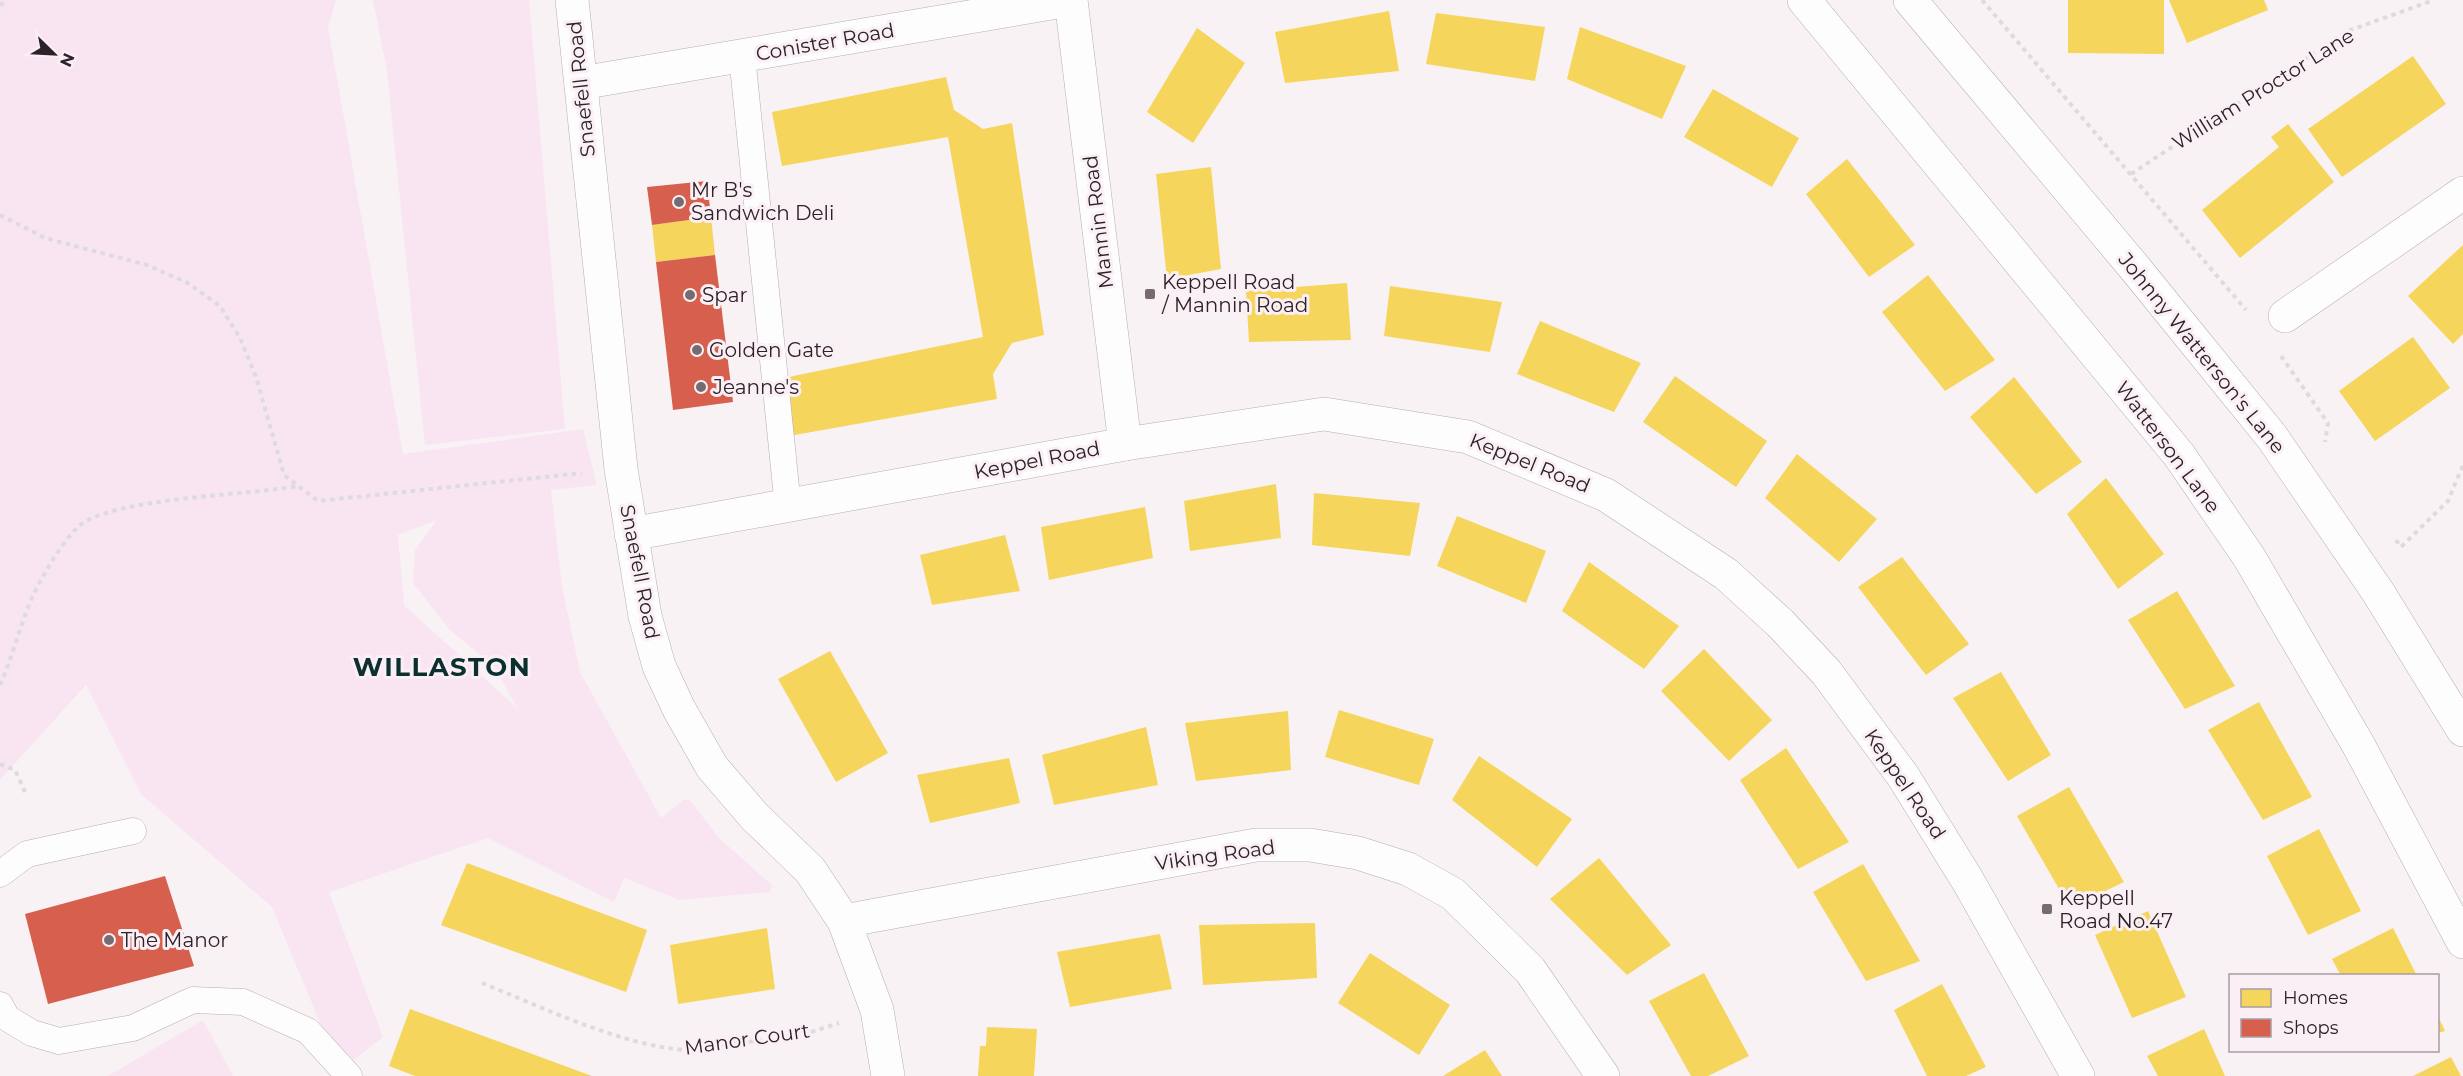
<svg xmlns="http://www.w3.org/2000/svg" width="2463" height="1076" font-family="Montserrat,sans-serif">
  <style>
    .green { fill: #f9e5f1; fill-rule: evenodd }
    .homes { fill: #f6d55c }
    .shops { fill: #d6604d }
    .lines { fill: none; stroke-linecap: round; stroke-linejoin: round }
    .lane-casing { stroke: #b5adb2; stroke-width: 27 }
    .street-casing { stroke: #b5adb2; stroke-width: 34 }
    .highway-casing { stroke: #b5adb2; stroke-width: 34 }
    .path { stroke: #dddbdc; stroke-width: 4; stroke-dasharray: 4.5 4.5; stroke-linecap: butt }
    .lane { stroke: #fefdfe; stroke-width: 26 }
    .street { stroke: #fefdfe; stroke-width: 33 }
    .highway { stroke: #fefdfe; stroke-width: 33 }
    .poi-dot { fill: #756b70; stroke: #fbeff6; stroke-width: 2 }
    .labels { text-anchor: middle; stroke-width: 6; stroke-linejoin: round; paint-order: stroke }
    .street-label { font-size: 20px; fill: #2e2229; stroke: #fbeff6 }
    .poi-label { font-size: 20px; fill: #2e2229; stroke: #fbeff6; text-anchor: start }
    .district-label { font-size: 26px; font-weight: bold; letter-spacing: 1.5px; fill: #0c3030; stroke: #fbeff6 }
  </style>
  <rect width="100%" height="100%" fill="#f8f2f5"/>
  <g class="green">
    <path d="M0,0H336L328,27L403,454L583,429L597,485L551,490L562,586L580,672L661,818L683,800H690L718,837L772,885L770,892L679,900L624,878L614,902L488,838L329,892L383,1037L340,1071L272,907L141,794L86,685L0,780ZM437,520L415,550L413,583L450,630L495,667L517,708L404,605L398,535Z"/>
    <path d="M373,0H529L565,429L425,445L387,71Z"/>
    <path d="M203,1020L233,1076H108Z"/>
  </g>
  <g class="homes">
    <path d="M2068,0H2164V54L2068,53Z"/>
    <path d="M2169,0H2264L2268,10L2187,43Z"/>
    <path d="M1389,11L1399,71L1285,83L1275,32Z"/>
    <path d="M1436,13L1545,27L1535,81L1426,64Z"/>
    <path d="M1580,27L1686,66L1662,119L1567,79Z"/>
    <path d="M1197,28L1245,63L1193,143L1147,112Z"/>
    <path d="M2413,56L2446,104L2342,177L2308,129Z"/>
    <path d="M946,77L954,110L983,129L1012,123L1044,335L1012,343L993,374L997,399L789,436L779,379L983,337L948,137L782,166L772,112Z"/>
    <path d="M1713,89L1799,138L1772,187L1684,137Z"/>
    <path d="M2288,124L2334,182L2240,258L2202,210L2279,147L2271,137Z"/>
    <path d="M1847,159L1915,245L1869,277L1806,194Z"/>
    <path d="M1211,167L1221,269L1167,279L1156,174Z"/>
    <path d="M711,217L715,255L656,262L652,225Z"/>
    <path d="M2463,245V334L2453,344L2408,296Z"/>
    <path d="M1928,275L1995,360L1945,391L1882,312Z"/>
    <path d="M1347,283L1351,340L1249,342L1246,291Z"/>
    <path d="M1390,286L1502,302L1490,352L1384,336Z"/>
    <path d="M1540,321L1641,363L1614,412L1517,374Z"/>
    <path d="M2413,337L2450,388L2375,441L2339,391Z"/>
    <path d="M1675,376L1767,441L1736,487L1643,422Z"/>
    <path d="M2014,377L2082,462L2036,494L1970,417Z"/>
    <path d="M1797,454L1877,519L1839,562L1765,498Z"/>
    <path d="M2106,478L2164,554L2118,589L2067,514Z"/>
    <path d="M1276,484L1281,538L1190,551L1184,501Z"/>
    <path d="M1314,493L1420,503L1410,556L1312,545Z"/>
    <path d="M1145,507L1153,558L1049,580L1041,527Z"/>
    <path d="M1457,516L1546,551L1526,603L1437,566Z"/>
    <path d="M1005,535L1020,591L932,605L920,555Z"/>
    <path d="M1902,557L1969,644L1926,675L1858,587Z"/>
    <path d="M1589,562L1679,626L1644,669L1562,611Z"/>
    <path d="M2177,591L2235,686L2185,709L2128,620Z"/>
    <path d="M1704,649L1772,720L1729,761L1661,691Z"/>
    <path d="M830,651L888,753L836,782L778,679Z"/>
    <path d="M2001,672L2051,755L2008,781L1953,698Z"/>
    <path d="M2259,702L2312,797L2263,820L2208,730Z"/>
    <path d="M1339,710L1434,739L1419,785L1325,757Z"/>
    <path d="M1288,711L1291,770L1196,781L1185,723Z"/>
    <path d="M1146,727L1158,785L1054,805L1042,755Z"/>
    <path d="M1786,748L1849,842L1798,869L1740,780Z"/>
    <path d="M1479,756L1572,819L1537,867L1452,800Z"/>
    <path d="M1009,758L1020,803L930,823L917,775Z"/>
    <path d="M2069,787L2124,882L2070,908L2017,816Z"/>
    <path d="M2319,829L2361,911L2308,935L2267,856Z"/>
    <path d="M1599,858L1671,945L1627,975L1550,899Z"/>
    <path d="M467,863L647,930L626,992L441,925Z"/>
    <path d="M1863,864L1920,961L1866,981L1813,892Z"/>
    <path d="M2148,911L2186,997L2132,1018L2095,935Z"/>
    <path d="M1315,923L1317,978L1203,985L1199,925Z"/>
    <path d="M767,928L775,989L678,1004L670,945Z"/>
    <path d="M2393,928L2417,976H2341L2332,959Z"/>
    <path d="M1160,934L1172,989L1070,1007L1057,952Z"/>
    <path d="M1370,953L1450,1005L1419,1055L1338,1003Z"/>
    <path d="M1704,973L1749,1056L1708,1076H1691L1649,1001Z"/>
    <path d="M1942,984L1986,1067L1966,1076H1927L1894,1010Z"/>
    <path d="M410,1009L592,1076H415L389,1066Z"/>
    <path d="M2438,1016L2445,1031L2438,1033Z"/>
    <path d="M987,1027L1037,1029L1034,1076H978L980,1046H986Z"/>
    <path d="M2204,1029L2225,1076H2158L2147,1056Z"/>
    <path d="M1485,1050L1502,1076H1443Z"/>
    <path d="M2451,1057L2461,1076H2413Z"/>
  </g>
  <g class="shops">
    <path d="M707,181L711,217L652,225L647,187Z"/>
    <path d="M715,255L733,402L673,410L656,262Z"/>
    <path d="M165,876L194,966L48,1004L25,914Z"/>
  </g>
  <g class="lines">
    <g class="lane-casing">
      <g id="lane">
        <path d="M742,56L788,507"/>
        <path d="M0,874L27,854L133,831"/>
        <path d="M0,1005L7,1018L32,1033L59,1041L133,1028L193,1000L243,1002L308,1031L349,1076"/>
      </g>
    </g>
    <g class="street-casing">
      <g id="street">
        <path d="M572,0L621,469L645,616L659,666L679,709L712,767L754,816L810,870L844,921L877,1010L888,1076"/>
        <path d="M1071,0L1125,444"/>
        <path d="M1804,0L2179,455L2249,557L2359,746L2463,942"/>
        <path d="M581,83L1069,0"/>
        <path d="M2285,316L2463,193"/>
        <path d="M631,534L1125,444L1324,414L1468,437L1606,495L1726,574L1780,623L1826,672L1903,776L1968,881L2078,1076"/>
        <path d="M844,921L1256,845H1310L1358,853L1408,869L1453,894L1530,970L1603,1076"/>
      </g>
    </g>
    <g class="highway-casing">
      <path id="highway" d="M1910,0L2134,267L2272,437L2378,592L2463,730"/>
    </g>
    <g class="path">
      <path d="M1982,0L2246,310"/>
      <path d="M0,5L8,0"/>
      <path d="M2131,174L2348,31L2434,0"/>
      <path d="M0,215L45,238L147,265L186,282L220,306L240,338L256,377L284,475L318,501L582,473"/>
      <path d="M2281,356L2328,423L2325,442"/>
      <path d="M2396,540L2401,547L2448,501L2463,465"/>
      <path d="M0,685C16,649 23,609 44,575C52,560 66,538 79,526C110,498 251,495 298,486"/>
      <path d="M0,764L15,770L25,792"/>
      <path d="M482,983C542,1007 622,1046 686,1050L802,1035L839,1023"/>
    </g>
    <use href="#lane" class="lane"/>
    <use href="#street" class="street"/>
    <use href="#highway" class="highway"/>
  </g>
  <g class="poi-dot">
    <circle cx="679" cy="202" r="6"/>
    <rect x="1144" y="288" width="12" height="12" rx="3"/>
    <circle cx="690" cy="295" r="6"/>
    <circle cx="697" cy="350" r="6"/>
    <circle cx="701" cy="387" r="6"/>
    <rect x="2041" y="903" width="12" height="12" rx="3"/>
    <circle cx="109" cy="940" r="6"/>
  </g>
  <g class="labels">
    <g class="street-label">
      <text transform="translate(825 42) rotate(-10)" y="7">Conister Road</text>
      <text transform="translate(581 89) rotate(-96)" y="7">Snaefell Road</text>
      <text transform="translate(2263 89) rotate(-32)" y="7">William Proctor Lane</text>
      <text transform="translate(1098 222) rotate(-97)" y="7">Mannin Road</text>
      <text transform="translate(2202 353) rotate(51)" y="7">Johnny Watterson's Lane</text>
      <text transform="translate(2168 447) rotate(53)" y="7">Watterson Lane</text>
      <text transform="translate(1037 460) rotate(-11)" y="7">Keppel Road</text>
      <text transform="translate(1530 463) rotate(22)" y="7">Keppel Road</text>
      <text transform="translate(640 572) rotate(79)" y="7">Snaefell Road</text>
      <text transform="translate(1905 784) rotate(56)" y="7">Keppel Road</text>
      <text transform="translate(1215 855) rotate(-8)" y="7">Viking Road</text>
      <text transform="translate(747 1039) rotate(-8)" y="7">Manor Court</text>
    </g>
    <g class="poi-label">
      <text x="691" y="197">Mr B's<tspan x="691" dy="23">Sandwich Deli</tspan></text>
      <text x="1162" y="289">Keppell Road<tspan x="1162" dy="23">/ Mannin Road</tspan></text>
      <text x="702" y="302">Spar</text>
      <text x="709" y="357">Golden Gate</text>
      <text x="713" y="394">Jeanne's</text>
      <text x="2059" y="905">Keppell<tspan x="2059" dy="23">Road No.47</tspan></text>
      <text x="121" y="947">The Manor</text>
    </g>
    <g class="district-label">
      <text x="442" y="676">WILLASTON</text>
    </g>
  </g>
  <rect x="2229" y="974" width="210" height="78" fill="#fbeff6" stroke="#a99da4" stroke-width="1.5"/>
  <rect x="2241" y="989" width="30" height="18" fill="#f6d55c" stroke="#a99da4" stroke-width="1.5"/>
  <text x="2283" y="1004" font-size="18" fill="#2e2229">Homes</text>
  <rect x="2241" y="1019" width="30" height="18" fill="#d6604d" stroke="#a99da4" stroke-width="1.5"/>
  <text x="2283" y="1034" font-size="18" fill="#2e2229">Shops</text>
  <g transform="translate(54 54) rotate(114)" stroke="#fbeff6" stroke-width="4.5" paint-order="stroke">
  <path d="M0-4.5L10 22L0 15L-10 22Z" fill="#2e2229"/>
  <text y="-9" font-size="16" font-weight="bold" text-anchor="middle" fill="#2e2229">N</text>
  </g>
</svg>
